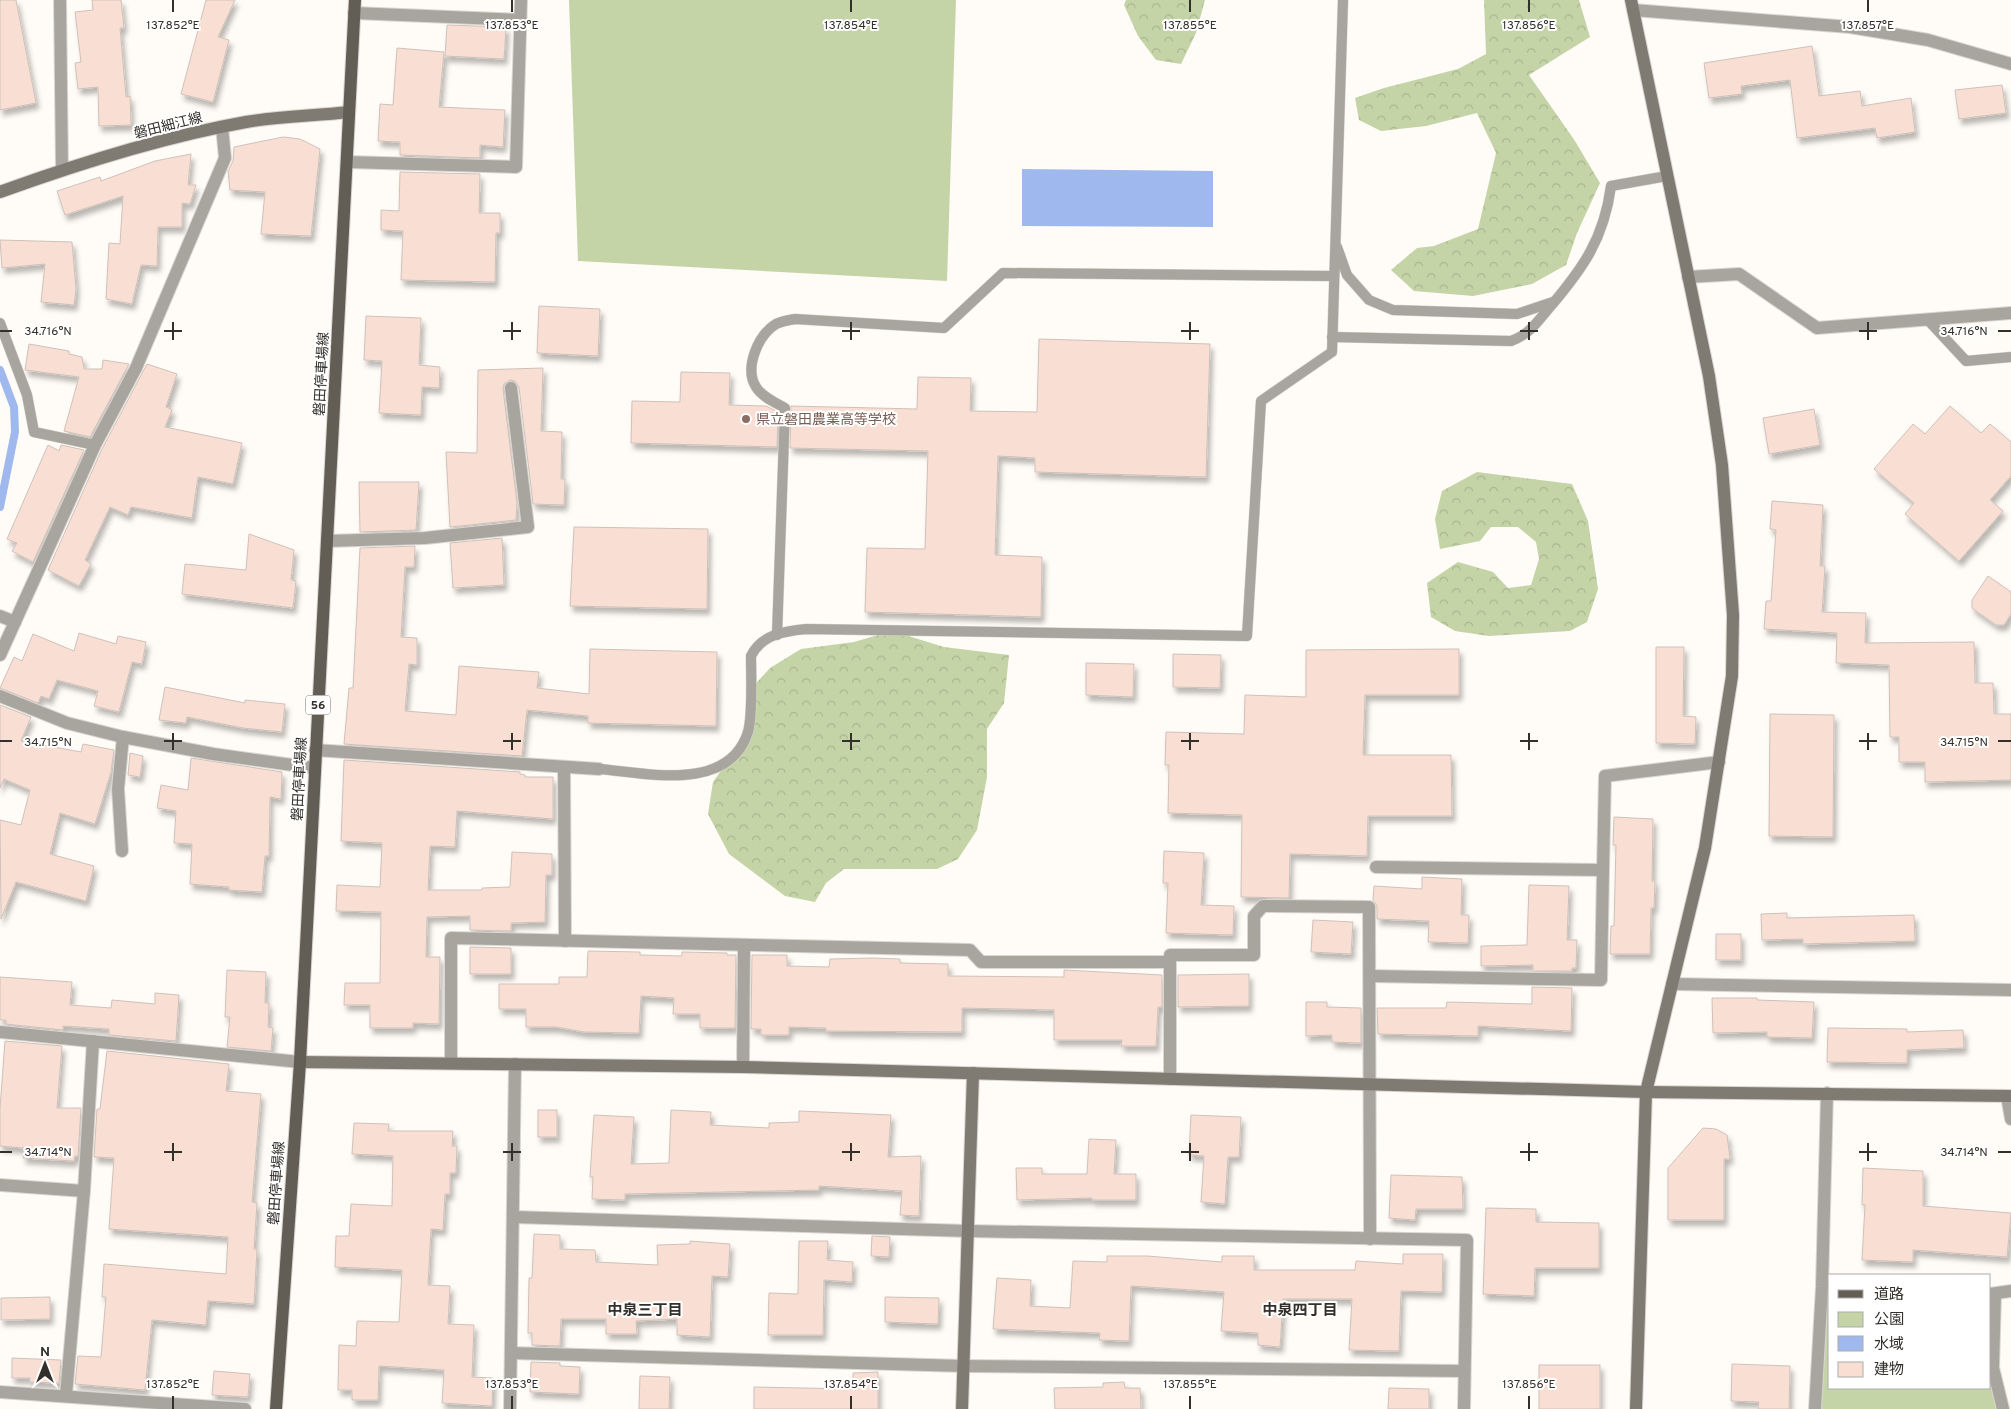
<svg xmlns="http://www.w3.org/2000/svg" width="2011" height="1409" font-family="Overpass,'Noto Sans JP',sans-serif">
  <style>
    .green { fill: #c4d4a7 }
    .forest { fill: url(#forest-crowns) }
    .water { fill: #9fb9ee }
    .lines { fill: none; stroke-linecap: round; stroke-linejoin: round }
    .stream { stroke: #9fb9ee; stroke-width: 8 }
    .building { fill: #f9dfd3; stroke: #cfc1ba; filter: url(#shadow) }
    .lane-casing { stroke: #dad6d1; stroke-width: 11 }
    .street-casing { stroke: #dad6d1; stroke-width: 14 }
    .secondary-casing { stroke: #dad6d1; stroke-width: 14 }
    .primary-casing { stroke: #dad6d1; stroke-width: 14 }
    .lane { stroke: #a8a59f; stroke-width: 10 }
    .street { stroke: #a8a59f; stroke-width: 12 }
    .secondary { stroke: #7f7b73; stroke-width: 12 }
    .primary { stroke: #635e55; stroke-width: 12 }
    .ticks { fill: none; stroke: #332f2b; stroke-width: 2 }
    .education-dot { fill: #8d6e63; stroke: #fff; stroke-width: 2 }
    .labels { text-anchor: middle; stroke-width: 4; stroke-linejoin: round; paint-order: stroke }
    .shield { fill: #fff; stroke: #706d6b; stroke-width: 1 }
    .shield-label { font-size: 12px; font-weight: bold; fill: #332f2b }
    .street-label { font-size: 14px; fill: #332f2b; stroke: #fff }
    .education-label { font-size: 14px; fill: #785e54; stroke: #fff; text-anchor: start }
    .neighbourhood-label { font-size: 15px; font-weight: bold; fill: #332f2b; stroke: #fff }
    .ticks-label { font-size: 12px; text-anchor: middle; fill: #332f2b; stroke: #fff; stroke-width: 4; stroke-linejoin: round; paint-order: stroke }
  </style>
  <defs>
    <pattern id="forest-crowns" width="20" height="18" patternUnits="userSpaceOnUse" patternTransform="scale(1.25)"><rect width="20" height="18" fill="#c4d4a7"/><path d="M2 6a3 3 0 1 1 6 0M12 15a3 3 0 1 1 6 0" fill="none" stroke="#a9b690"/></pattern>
    <filter id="shadow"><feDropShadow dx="3" dy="5.5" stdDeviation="2.5" flood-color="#0004"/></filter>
  </defs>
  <rect width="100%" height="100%" fill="#fffbf6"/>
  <g class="green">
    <path d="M569,0H956L947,281L578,261Z"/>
    <path d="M1822,1287H1830V1388H1990V1294L1993,1368L2003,1409H1815Z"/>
  </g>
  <g class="forest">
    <path d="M1126,0H1205L1196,33L1181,64L1156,60L1138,36L1124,5Z"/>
    <path d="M1484,0H1579L1590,37L1529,75L1575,141L1600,183L1577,233L1566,265L1532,284L1473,296L1414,291L1391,270L1417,248L1434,246L1478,229L1496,153L1477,113L1426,126L1381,131L1359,120L1355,98L1384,88L1458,69L1486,54Z"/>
    <path d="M1477,472L1572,484L1588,521L1598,589L1587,622L1570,631L1489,636L1455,631L1431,617L1427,583L1458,562L1493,572L1508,588L1531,585L1539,559L1536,542L1518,527H1491L1480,541L1440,549L1435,519L1442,491Z"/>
    <path d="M892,631L944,647L1009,655L1004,703L987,729V777L977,830L958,859L937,869H844L826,883L815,902L785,896L729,854L708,814L713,782L749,731L750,690L770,668L801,649L854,642Z"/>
  </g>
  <path class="water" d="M1022,169L1213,171V227L1022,226Z"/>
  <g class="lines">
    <path class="stream" d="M0,370L14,407L15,432L0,507"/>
  </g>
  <g class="building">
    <path d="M0,0H16L36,103L0,110Z"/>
    <path d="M92,0H121L124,28H120L126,97L130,96L131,125L99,126L98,87L78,89L75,63L81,62L75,12L93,10Z"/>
    <path d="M206,0H235L218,37L229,40L213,102L181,94Z"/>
    <path d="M447,25L506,27L504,59L445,56Z"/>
    <path d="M1812,46L1819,96L1860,91L1862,106L1911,98L1915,132L1877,138L1875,128L1797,138L1790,80L1741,86L1742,94L1709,98L1704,63Z"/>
    <path d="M397,48L444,52L439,107L505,110L503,147L480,145V158L400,155V142L378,141L380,104L393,105Z"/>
    <path d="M2002,85L2006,113L1959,119L1955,90Z"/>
    <path d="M283,137L300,139L320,149L311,236L261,234L265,192L230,190L228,171L233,161L234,147Z"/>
    <path d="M191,154L188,185H196L190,204L182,203V227H158L157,266L141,265L132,304L106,299L109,243L120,244L123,196L65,215L57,191L100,177L101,181L155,161Z"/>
    <path d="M400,172L480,174L479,213H500V233H496L495,282L401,280L403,231L381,230V210L399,211Z"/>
    <path d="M0,240L72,242L76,289L74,305L41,302L45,264L2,268Z"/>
    <path d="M539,306L600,309L598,356L537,353Z"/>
    <path d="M366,316L421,318L419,365L440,367L439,388L422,387L421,415L379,413L382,361L364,360Z"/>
    <path d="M1039,339L1210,344L1206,477L1035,472V458L998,456L995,555L1042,557L1041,617L865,612L867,548L925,549L928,451L790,448L791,406L917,409L918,377L971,378L970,411L1037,412Z"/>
    <path d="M29,344L69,351V354L82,357L84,369H102L103,360L129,364L90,437L64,431L79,377L25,370Z"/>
    <path d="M147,364L177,374L166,407L172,410L165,427L242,443L233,484L198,477L192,518L131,507L128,515L110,507L85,560L91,564L79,586L48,570L102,449Z"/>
    <path d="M543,368L541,431L562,432L561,479H565L564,505L533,504L519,387L515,381L510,380L504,384L503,389L517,503L516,520L450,527L446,452L477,453L478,370Z"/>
    <path d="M681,372L730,373L729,405L766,406L778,412L777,447L631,443L632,401L680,402Z"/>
    <path d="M1950,406L1981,433L1990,424L2011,442V476L1990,500L2003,511L1959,561L1905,514L1914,503L1874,469L1913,424L1925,434Z"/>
    <path d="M1814,409L1820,445L1769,454L1763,418Z"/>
    <path d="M48,445L59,451L61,445L84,450L33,562L12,551L17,543L7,539Z"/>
    <path d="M359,482H419L416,530L360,532Z"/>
    <path d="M1772,501L1823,505L1820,566H1825L1822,612L1866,613L1865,643L1974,642L1975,683H1993L1994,714H2011V780L1925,782V762H1899V737H1890L1889,665L1836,663L1837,633L1764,629L1766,601H1771L1776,530L1770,529Z"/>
    <path d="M574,527L708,529L707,609L570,606Z"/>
    <path d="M249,534L294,550L291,580L296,581L293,608L182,594L185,564L246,570Z"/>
    <path d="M502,538L504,585L453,588L450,543Z"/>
    <path d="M415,546L414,567H405L401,637L417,638V665L409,664L405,711L456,715L459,666L539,672L537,688L589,694L590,649L717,652L716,726L588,723V716L527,710L522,756L344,744L349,688H353L360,548Z"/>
    <path d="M1988,576L2011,592V614L2004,625H1996L1972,608V600Z"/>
    <path d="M79,633L116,644L118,636L146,642L142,664L132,662L119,712L94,706L98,691L57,680L49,699L41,696L38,703L0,688L14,657L22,661L33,634L74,651Z"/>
    <path d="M1656,647H1684L1683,716L1696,717L1695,744L1656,743Z"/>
    <path d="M1459,649V695H1365L1363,755H1451L1452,816H1368L1367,856L1290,854L1289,898L1241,897L1242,815L1168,813L1169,765H1165L1166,732L1244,734L1245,695L1306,697V650Z"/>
    <path d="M1173,654L1221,655L1220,688L1173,687Z"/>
    <path d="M1086,663L1134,664L1133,697L1086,695Z"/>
    <path d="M165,687L245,703V700L285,704L282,732L243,728L187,717L186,723L159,720Z"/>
    <path d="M0,705L31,717L21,741L81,752L83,744L114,750L111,772L95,824L60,813L50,854L94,866L86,901L16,882L1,919L0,820L21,825L30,790L4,779L0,788Z"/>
    <path d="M1770,714L1834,715L1833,837L1769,836Z"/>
    <path d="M130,753L143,756L140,777L128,775Z"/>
    <path d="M191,758L282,772L281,799L270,797L269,856H265L262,892L229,890V887L190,884L192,844L174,843L176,811L157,808L161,785L188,790Z"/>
    <path d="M344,760L520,772V774L525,775V777H553V819L457,811L455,847L430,846L428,890H482V888L510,887L512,852L552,854V875H546L545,922L511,923V931L470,930V916L427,917L426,957H440L439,1024L413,1023V1028H370V1005H344L345,983H380L381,912L336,911L337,885L380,887L382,843L341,841Z"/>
    <path d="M1614,817L1653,819L1652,881H1655L1654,908H1651L1650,954H1610L1611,926H1614L1616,845H1613Z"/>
    <path d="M1164,851L1204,853L1201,905L1234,906L1233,935L1166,933L1168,883H1163Z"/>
    <path d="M1422,877L1462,879L1461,915H1469L1468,943L1428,942L1429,921L1377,919V906L1373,900L1374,886L1422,889Z"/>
    <path d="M1529,885L1569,886L1567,940H1577L1576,968H1572V971H1533V965L1481,966V946L1527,945Z"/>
    <path d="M1787,913V918L1914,915L1915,941L1803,944V939L1762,940L1761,914Z"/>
    <path d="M1313,920L1353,922L1351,954L1311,952Z"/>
    <rect x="1716" y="934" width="25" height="26"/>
    <path d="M470,947L511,948V974H470Z"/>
    <path d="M588,951L640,952V955L682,956V952L727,953V955H736L735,1028H700V1014H673L674,998L641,996L639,1033L584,1032L556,1027H526V1009H499V984H559V977H587Z"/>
    <path d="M752,955H787V966L829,967L830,959L873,958L900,959V963L948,964V976L1064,977V970L1162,975V1007H1158L1156,1046H1121L1122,1040H1054V1010L1015,1009L962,1008V1032L826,1031V1028L789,1027V1035H761V1029H751Z"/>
    <path d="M227,970L266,972L265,1003H269L268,1027L273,1028L271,1051L227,1047L230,1017H225Z"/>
    <path d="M1249,974V1006L1178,1007V975Z"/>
    <path d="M0,977L72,982L70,1005L111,1008L112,1000L155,1004V993L179,995L176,1041L109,1035V1029L63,1026V1030L6,1024V1020H0Z"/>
    <path d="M1532,987L1572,988L1571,1031L1478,1026V1036L1378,1034L1377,1008H1446L1447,1002L1532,1004Z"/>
    <path d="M1712,998H1757V1000L1814,1002L1812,1038L1767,1037V1032L1713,1033Z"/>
    <path d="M1306,1002H1327V1007L1361,1008V1043L1332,1042V1035L1306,1036Z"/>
    <path d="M1828,1028L1907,1029V1032L1963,1030L1964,1048L1907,1050V1063L1827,1062Z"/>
    <path d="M5,1041L62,1046L57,1108H81L78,1156H75L74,1161L23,1158L24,1148L0,1146V1108Z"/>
    <path d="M107,1051L229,1064L226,1091L261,1094L252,1202L257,1203L254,1249H257L254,1304L208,1301L206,1325L152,1320L145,1390L75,1384L78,1356L101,1357L106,1297H102L104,1264L226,1274L228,1237L109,1229L114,1158L94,1157L97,1109H100Z"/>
    <rect x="538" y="1110" width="19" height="27"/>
    <path d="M671,1110L711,1112L710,1125L769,1128V1123L799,1122V1111L891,1115L888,1157L921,1156L919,1216L900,1215L902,1191L819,1186V1190L625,1194V1200L592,1199L593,1177H590L594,1115L634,1117L631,1164L669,1163Z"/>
    <path d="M1191,1115L1241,1117L1239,1157H1228L1225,1204L1201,1202L1204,1156L1189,1155Z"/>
    <path d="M354,1123L389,1124L388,1131H453L452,1146H457L456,1173H450V1194H445L443,1230L431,1229L428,1285L450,1286L448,1324L474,1325L472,1377L493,1378L492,1406L442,1403L444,1370L379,1366L378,1400H352V1390H338L339,1345L356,1346L357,1321L399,1322L402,1270L335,1267L336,1236H349L351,1204L392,1206L393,1156L352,1154Z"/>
    <path d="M1703,1128L1716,1129L1727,1135L1730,1159H1724V1220H1668V1168Z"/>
    <path d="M1089,1139L1116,1140L1114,1174H1136V1200H1092V1198L1017,1200L1016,1168H1042V1174H1087Z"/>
    <path d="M1863,1168L1923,1171V1206L2011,1213L2007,1257L1913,1250V1262L1862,1260L1865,1205H1862Z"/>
    <path d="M1391,1175L1462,1177L1463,1209H1416L1415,1220L1389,1218Z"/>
    <path d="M1486,1208L1536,1209V1222L1599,1223V1268H1535L1534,1296L1483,1294Z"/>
    <path d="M534,1234L560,1235V1249L595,1250L596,1262L658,1265L657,1245L690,1244V1241L730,1244L728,1277L712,1276L710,1337L677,1335V1319L636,1321L637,1334H606V1319H561L560,1346L532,1345V1333H528L529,1278H532Z"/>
    <path d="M872,1236L890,1237L889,1257L871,1256Z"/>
    <path d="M799,1241H828L827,1260L853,1262L852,1282L824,1280L823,1335H768L769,1293L798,1294Z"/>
    <path d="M1403,1254H1443L1442,1292L1401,1291L1399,1351L1349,1350L1352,1299H1283L1280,1347L1258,1345V1333L1221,1331L1224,1292L1131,1286L1129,1341L1099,1340L1100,1333L993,1329L997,1278L1031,1280L1030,1306L1070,1308L1073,1261L1107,1262V1256H1147L1222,1262V1256H1254V1270H1355L1356,1261L1403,1264Z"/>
    <path d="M50,1297V1319L1,1320V1298Z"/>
    <path d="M885,1297L939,1298L938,1324L885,1322Z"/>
    <path d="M12,1358L61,1360L59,1383L30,1382V1378H12Z"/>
    <path d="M531,1362L560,1363V1366L580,1367L579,1394L530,1392Z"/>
    <path d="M1732,1364L1790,1366L1789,1409H1758L1759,1402L1731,1401Z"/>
    <rect x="1539" y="1365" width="61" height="44"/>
    <path d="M214,1371L250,1374L248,1397L212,1395Z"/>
    <path d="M878,1372V1409H754V1387L853,1389V1373Z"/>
    <path d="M640,1376L670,1377L669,1409H639Z"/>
    <path d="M1124,1382L1125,1388H1140L1141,1409H1055L1054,1388L1103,1387V1383Z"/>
    <path d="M1389,1388L1429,1389V1409H1388Z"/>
  </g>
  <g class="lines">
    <g class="lane-casing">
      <g id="lane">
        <path d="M1337,247L1347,275L1369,300L1393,310L1517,314L1553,302"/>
        <path d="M1927,319L1966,361L2011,357"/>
        <path d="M0,323L27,395L34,432L95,445"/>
        <path d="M1332,337L1511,341C1530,334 1537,322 1550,307C1583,268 1604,239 1611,186L1667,176"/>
        <path d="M777,635L785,408C776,403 762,397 756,387C744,368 758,335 776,324C782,321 789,320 795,319L944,328L1003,273L1334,276"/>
        <path d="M599,769C646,773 729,793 748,732C753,714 751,676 751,656C761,635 784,631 806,629L1247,636L1261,401L1332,352L1343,0"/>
      </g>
    </g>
    <g class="street-casing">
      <g id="street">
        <path d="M60,0L62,170"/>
        <path d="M1633,10L1850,27L1928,40L2011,64"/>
        <path d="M354,13L521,20"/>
        <path d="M348,162L516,167L521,0"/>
        <path d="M1688,277L1739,274L1817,328L2011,313"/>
        <path d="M327,541L425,538L528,527L511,388"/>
        <path d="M0,616L15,622"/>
        <path d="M0,655L95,445L136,368L225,158L222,127"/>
        <path d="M0,696L67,723L123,737L213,754L314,768"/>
        <path d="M315,750L599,769"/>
        <path d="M564,767L565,941"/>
        <path d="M122,851L118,789L123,737"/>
        <path d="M1603,870L1605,776L1719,762"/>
        <path d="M1170,962V955H1254V916L1263,906L1369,907L1370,1239"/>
        <path d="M1370,976L1601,980L1603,870L1376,867"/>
        <path d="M1672,984L2011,990"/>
        <path d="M0,1032L300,1062"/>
        <path d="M451,1063V938L970,950L981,962H1170V1079"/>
        <path d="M743,1067L744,945"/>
        <path d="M2007,1096L2011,1119"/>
        <path d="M0,1185L84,1191"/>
        <path d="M513,1217L968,1231L1467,1240L1464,1409"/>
        <path d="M1990,1294L2011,1291"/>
        <path d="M1995,1294L1993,1368L2003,1409"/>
        <path d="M511,1353L963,1366L1464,1371"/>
        <path d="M0,1392L245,1409"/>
        <path d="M66,1395L84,1191L93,1041"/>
        <path d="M510,1409L515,1064"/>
        <path d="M1815,1409L1822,1287L1827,1093"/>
      </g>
    </g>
    <g class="secondary-casing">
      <g id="secondary">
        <path d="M1631,0L1709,376L1722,465L1733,615L1732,676L1705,848L1646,1092L1636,1409"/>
        <path d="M0,192C80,163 162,137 246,122C280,116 315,116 349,112"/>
        <path d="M300,1062L743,1067L1646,1092L2011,1096"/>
        <path d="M962,1409L973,1073"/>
      </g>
    </g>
    <g class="primary-casing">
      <path id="primary" d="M276,1409L300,1062L355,0"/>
    </g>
    <use href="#lane" class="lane"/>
    <use href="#street" class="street"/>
    <use href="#secondary" class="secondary"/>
    <use href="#primary" class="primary"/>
  </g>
  <path class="ticks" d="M173,0V12M512,0V12M851,0V12M1190,0V12M1529,0V12M1868,0V12M173,322V340M512,322V340M851,322V340M1190,322V340M1529,322V340M1868,322V340M0,331H12M164,331H182M503,331H521M842,331H860M1181,331H1199M1520,331H1538M1859,331H1877M1998,331H2011M173,733V750M512,733V750M851,733V750M1190,733V750M1529,733V750M1868,733V750M0,741H12M164,741H182M503,741H521M842,741H860M1181,741H1199M1520,741H1538M1859,741H1877M1998,741H2011M173,1143V1161M512,1143V1161M851,1143V1161M1190,1143V1161M1529,1143V1161M1868,1143V1161M0,1152H12M164,1152H182M503,1152H521M842,1152H860M1181,1152H1199M1520,1152H1538M1859,1152H1877M1998,1152H2011M173,1396V1409M512,1396V1409M851,1396V1409M1190,1396V1409M1529,1396V1409"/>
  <circle class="education-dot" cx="746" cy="419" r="5"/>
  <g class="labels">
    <rect class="shield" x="305.5" y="695.5" width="25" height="19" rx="4"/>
    <g class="shield-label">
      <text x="318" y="709">56</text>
    </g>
    <g class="street-label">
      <text transform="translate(168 125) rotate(-14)" y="5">磐田細江線</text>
      <text transform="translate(321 374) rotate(-87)" y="5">磐田停車場線</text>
      <text transform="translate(299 779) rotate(-87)" y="5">磐田停車場線</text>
      <text transform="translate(276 1183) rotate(-86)" y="5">磐田停車場線</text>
    </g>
    <g class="education-label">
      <text x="756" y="424">県立磐田農業高等学校</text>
    </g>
    <g class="neighbourhood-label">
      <text x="645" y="1315">中泉三丁目</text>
      <text x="1300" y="1315">中泉四丁目</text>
    </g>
  </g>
  <g class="ticks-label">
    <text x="173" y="29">137.852°E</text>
    <text x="512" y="29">137.853°E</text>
    <text x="851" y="29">137.854°E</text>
    <text x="1190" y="29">137.855°E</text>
    <text x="1529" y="29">137.856°E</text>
    <text x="1868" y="29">137.857°E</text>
    <text x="48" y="335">34.716°N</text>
    <text x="1964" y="335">34.716°N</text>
    <text x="48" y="746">34.715°N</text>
    <text x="1964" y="746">34.715°N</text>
    <text x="48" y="1156">34.714°N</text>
    <text x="1964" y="1156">34.714°N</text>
    <text x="173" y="1388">137.852°E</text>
    <text x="512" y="1388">137.853°E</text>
    <text x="851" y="1388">137.854°E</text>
    <text x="1190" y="1388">137.855°E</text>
    <text x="1529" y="1388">137.856°E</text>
  </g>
  <rect x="1828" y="1274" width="162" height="115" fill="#ffffff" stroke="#adacaa"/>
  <rect x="1838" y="1290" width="25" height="8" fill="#635e55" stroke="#adacaa"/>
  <text x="1874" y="1299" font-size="15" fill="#332f2b">道路</text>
  <rect x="1838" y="1312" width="25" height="15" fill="#c4d4a7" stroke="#adacaa"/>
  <text x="1874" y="1324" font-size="15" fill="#332f2b">公園</text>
  <rect x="1838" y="1336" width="25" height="15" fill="#9fb9ee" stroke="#adacaa"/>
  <text x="1874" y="1349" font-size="15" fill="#332f2b">水域</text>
  <rect x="1838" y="1362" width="25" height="15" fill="#f9dfd3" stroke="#adacaa"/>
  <text x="1874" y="1374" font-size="15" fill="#332f2b">建物</text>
  <g transform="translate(45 1364)" stroke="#ffffff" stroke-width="4" paint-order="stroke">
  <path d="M0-4L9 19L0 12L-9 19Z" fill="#332f2b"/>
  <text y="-8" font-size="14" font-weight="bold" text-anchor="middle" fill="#332f2b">N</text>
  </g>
</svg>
